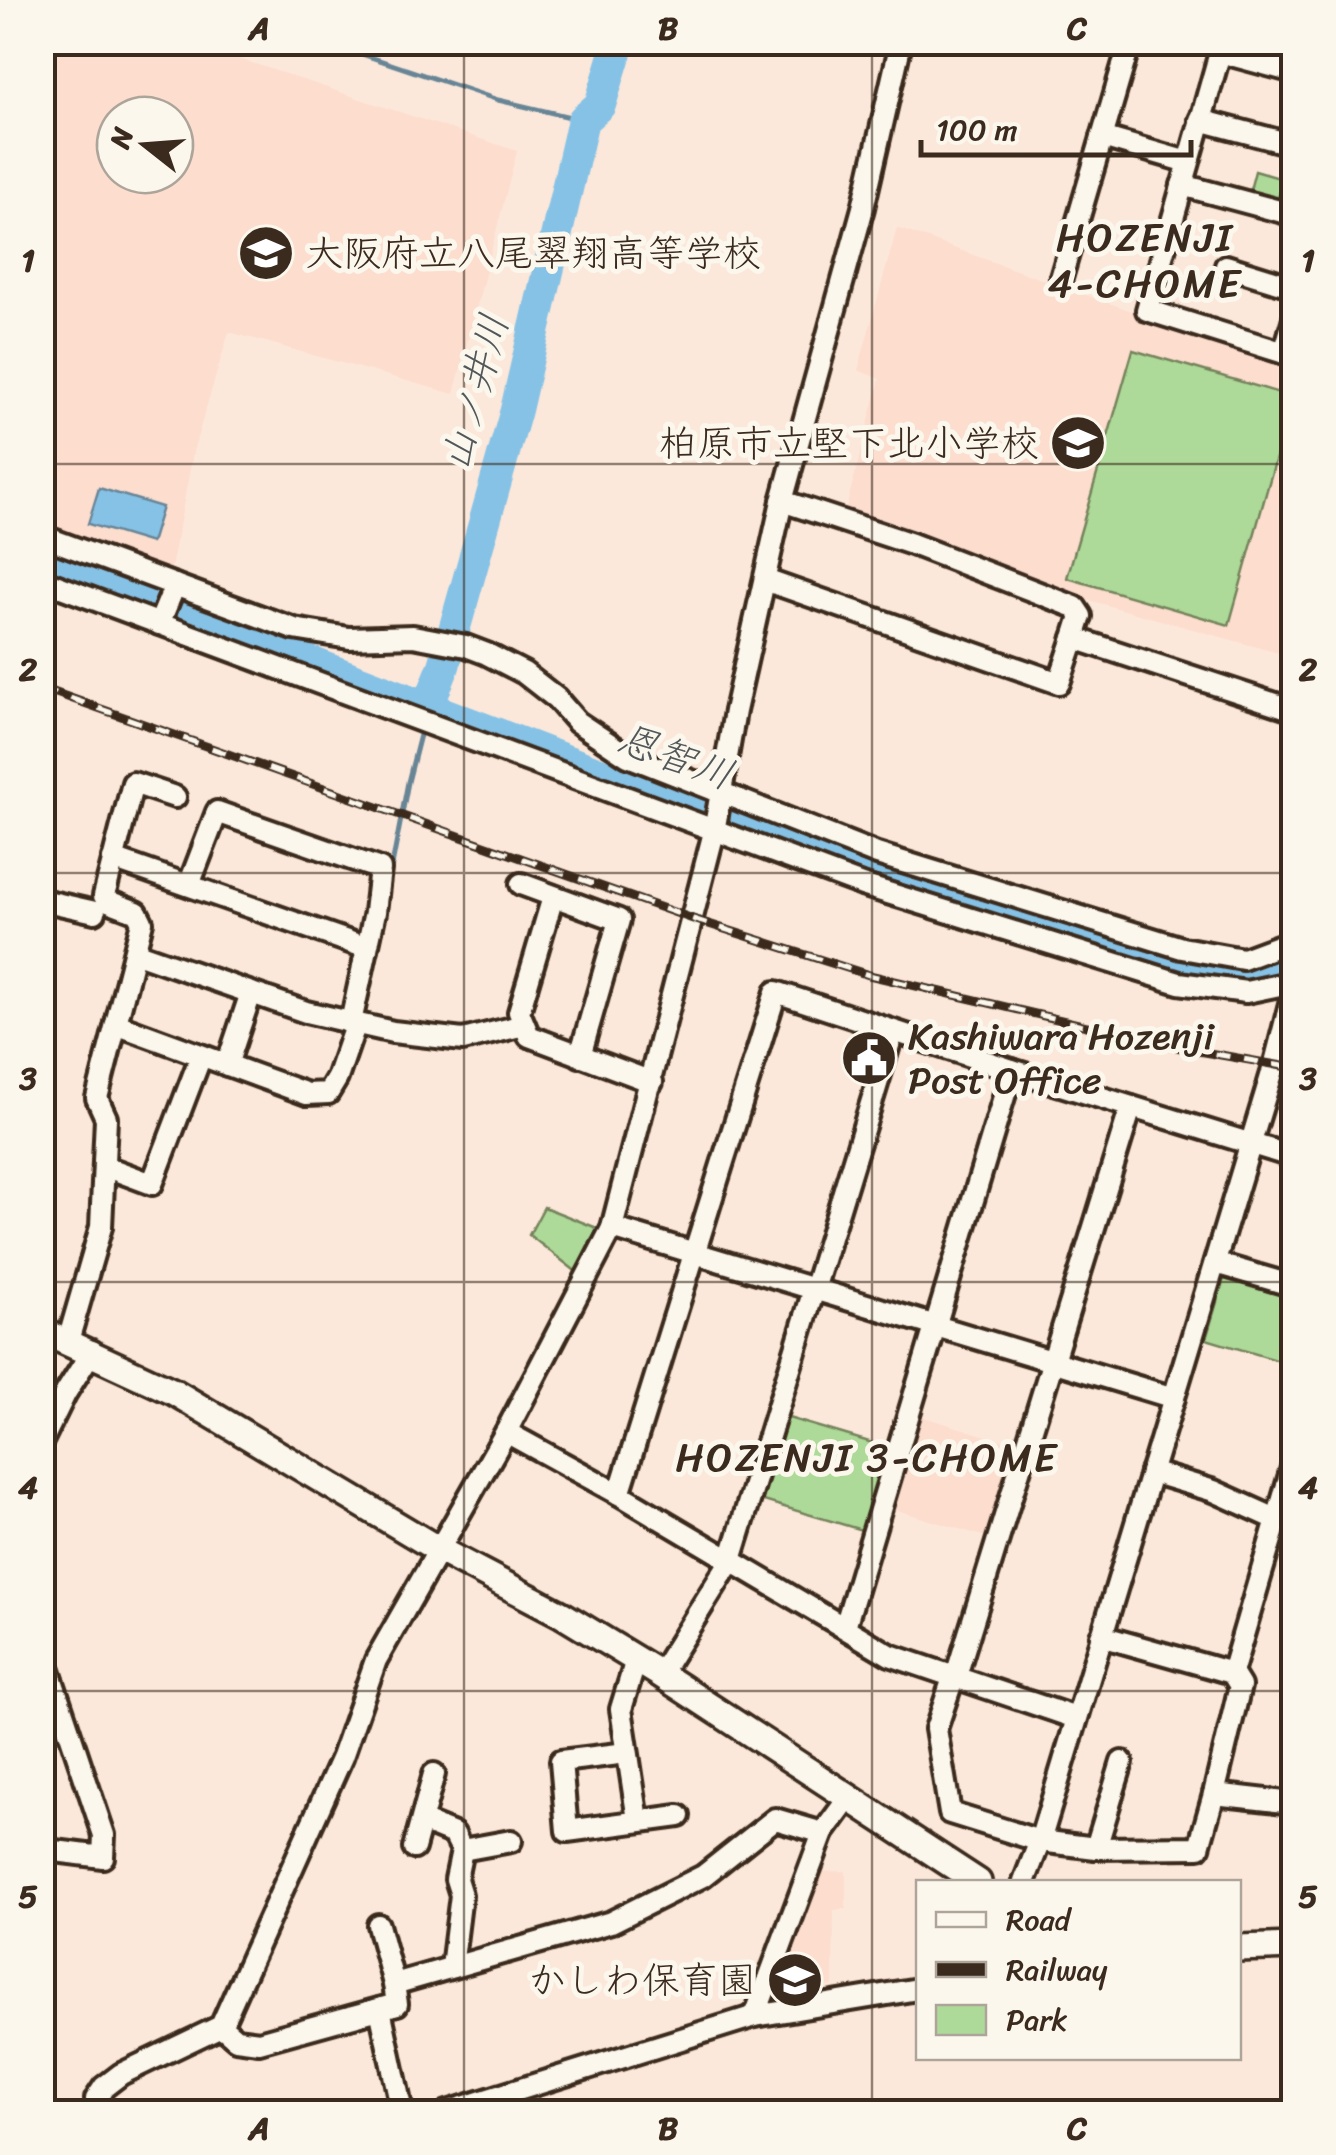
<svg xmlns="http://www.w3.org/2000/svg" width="1336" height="2155" font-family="Sriracha,'Klee One',sans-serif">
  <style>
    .built { fill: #fcddce; fill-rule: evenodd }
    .green { fill: #adda98; stroke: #74825b; stroke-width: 2.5 }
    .water { fill: #86c2e6; stroke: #688596; stroke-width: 2.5 }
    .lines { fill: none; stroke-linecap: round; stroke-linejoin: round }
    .stream { stroke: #688596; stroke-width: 5 }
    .river { stroke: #86c2e6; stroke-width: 32 }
    .minor-casing { stroke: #3b2a1e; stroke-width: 28 }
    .tertiary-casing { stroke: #3b2a1e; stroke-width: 32 }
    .minor { stroke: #fbf7ec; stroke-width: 20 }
    .tertiary { stroke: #fbf7ec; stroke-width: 25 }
    .rail-casing { stroke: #3b2a1e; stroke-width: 9 }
    .rail { stroke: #fbf7ec; stroke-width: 5; stroke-dasharray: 15; stroke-linecap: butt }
    .grid { fill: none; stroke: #3b2a1e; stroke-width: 2.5; stroke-opacity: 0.55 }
    .labels { text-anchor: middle; stroke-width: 10; stroke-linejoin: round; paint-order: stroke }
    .poi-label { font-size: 38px; fill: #3b2a1e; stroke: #fbf7ec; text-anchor: start }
    .neighbourhood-label { font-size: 40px; letter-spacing: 2.5px; fill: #3b2a1e; stroke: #fbf7ec }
    .water-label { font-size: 40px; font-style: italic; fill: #52585a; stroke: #fbf7ec }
    .neatline { fill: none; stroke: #3b2a1e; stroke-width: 4 }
    .grid-label { font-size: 32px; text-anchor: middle; font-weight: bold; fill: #3b2a1e }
  </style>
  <rect width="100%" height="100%" fill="#fce8da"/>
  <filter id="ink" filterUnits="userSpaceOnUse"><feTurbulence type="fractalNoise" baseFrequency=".01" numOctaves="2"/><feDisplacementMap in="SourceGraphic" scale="20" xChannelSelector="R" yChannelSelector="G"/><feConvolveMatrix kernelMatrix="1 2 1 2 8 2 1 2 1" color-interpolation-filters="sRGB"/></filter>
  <g filter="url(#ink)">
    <g class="built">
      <path d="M42,43H192L517,151L454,394L229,332L194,448L170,574L43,532ZM115,115H175V175H115Z"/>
      <path d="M897,228L1293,368V657L1056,591L845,512L880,379L858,370Z"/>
      <path d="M920,1416L1020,1446L993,1539L893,1509Z"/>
      <path d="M846,1871V1909L834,1910L833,1986L769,1998L815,1872Z"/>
    </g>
    <g class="green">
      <path d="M1255,171L1283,179L1277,202L1249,194Z"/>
      <path d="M1133,350L1293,397L1229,625L1067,578Z"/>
      <path d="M544,1207L602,1230L578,1273L529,1235Z"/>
      <path d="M1226,1272L1293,1293V1365L1206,1339Z"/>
      <path d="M785,1417L890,1448L865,1531L760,1500Z"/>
    </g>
    <path class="water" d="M99,488L162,507L151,543L88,524Z"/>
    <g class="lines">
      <g class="stream">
        <path d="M326,42L498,100L583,120"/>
        <path d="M386,897L408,782L422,727"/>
      </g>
      <g class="river">
        <path d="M42,559L711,816L1190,966C1229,973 1256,980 1294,963"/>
        <path d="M427,709L444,666L516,410L583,120L600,105L619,42"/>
      </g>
      <g class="minor-casing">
        <g id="minor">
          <path d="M1223,42L1147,310L1294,356"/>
          <path d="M1220,52L1294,72"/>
          <path d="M1200,120L1294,145"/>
          <path d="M1102,137L1188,162"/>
          <path d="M1182,185L1294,215"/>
          <path d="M1226,266L1294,287"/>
          <path d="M1061,278L1130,42"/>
          <path d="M1284,353L1294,318"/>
          <path d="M782,501L912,544L1075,607L1081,616L1074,638L1294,710"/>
          <path d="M42,536L294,629L349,638L413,636L466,646L487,654L524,673L556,698L577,722L628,756L877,854L1182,948L1243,959L1294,940"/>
          <path d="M42,580L862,885L1179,983L1246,992L1294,982"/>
          <path d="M765,580L1059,683L1074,638"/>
          <path d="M159,624L175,585"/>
          <path d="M113,859L367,948"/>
          <path d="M521,884L619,920L580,1056"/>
          <path d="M189,885L217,812L380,869L375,912L351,1022"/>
          <path d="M553,897L519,1012L529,1036L652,1082"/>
          <path d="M42,900L95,912"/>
          <path d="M137,953L306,1012L393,1032L463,1040L524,1025"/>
          <path d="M116,1024L307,1094L328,1093L337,1078L356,1023"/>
          <path d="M227,1065L251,993"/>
          <path d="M104,1166L152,1184L201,1056"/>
          <path d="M612,1228L1174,1398"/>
          <path d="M1215,1263L1294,1286"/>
          <path d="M68,1341L101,1227L106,1118L97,1098L142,922L137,912L108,901L104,896L133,783L175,797"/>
          <path d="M506,1432L619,1494L890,1655L1076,1718"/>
          <path d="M42,1441L65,1394L92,1351"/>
          <path d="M1151,1472L1214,1491L1276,1519"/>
          <path d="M619,1494L776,992L1012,1070L1294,1157"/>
          <path d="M845,1627L1012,1070"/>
          <path d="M1101,1636L1232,1673L1294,1461"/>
          <path d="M42,1650L104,1835L103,1857L47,1850L42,1859"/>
          <path d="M636,1660L621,1709L638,1820"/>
          <path d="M660,1674L731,1560L893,1032"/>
          <path d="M953,1678L936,1729L950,1813L1040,1841L1096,1848L1199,1847L1214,1794L1294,1803"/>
          <path d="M955,1679L1131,1107"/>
          <path d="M627,1753L561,1761L567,1831L679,1816"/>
          <path d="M1214,1794L1240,1686L1232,1673"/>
          <path d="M422,1821L454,1834L462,1850L456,1879L461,1895L452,1967"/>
          <path d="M414,1848L434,1774"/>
          <path d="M1096,1848L1122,1762"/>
          <path d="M462,1850L511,1841"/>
          <path d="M1024,1882L1040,1841L1275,1063L1294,988"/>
          <path d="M378,1925L394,1984"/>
          <path d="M380,2009L402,2112"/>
          <path d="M755,2016L823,1833L848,1799"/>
          <path d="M221,2026L236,2039L259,2042L397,2004L394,1984L611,1922L703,1876L775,1819L823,1833"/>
          <path d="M96,2099L104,2087L121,2074L221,2026L342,1757L376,1660L506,1432L612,1228L714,832L735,711L782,501L863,208L901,42"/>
          <path d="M447,2112L755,2016L918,1989"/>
        </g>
      </g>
      <g class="tertiary-casing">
        <g id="tertiary">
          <path d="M42,1331L174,1392L439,1550L561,1614L660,1674L978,1882"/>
          <path d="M1238,1948L1294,1946"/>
        </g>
      </g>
      <use href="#minor" class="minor"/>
      <use href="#tertiary" class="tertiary"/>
      <g class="rail-casing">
        <path id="rail" d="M42,688L693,919L869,975L1181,1048L1294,1068"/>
      </g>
      <use href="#rail" class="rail"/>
    </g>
  </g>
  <path class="grid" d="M464,42V2112M872,42V2112M42,464H1294M42,873H1294M42,1282H1294M42,1691H1294"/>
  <defs>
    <g id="school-disc" transform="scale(2.875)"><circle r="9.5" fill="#3b2a1e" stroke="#fbf7ec"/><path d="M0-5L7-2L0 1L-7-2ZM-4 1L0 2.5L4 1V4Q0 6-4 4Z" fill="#fff"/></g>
    <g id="civic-disc" transform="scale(2.875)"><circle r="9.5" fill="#3b2a1e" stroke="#fbf7ec"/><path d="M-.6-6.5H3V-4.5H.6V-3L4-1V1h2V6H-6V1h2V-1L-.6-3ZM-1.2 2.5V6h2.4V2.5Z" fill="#fff"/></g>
  </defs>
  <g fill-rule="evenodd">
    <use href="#school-disc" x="266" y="253"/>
    <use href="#school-disc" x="1078" y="443"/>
    <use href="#civic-disc" x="869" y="1058"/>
    <use href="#school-disc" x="795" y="1980"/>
  </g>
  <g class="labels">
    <g class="poi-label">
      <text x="305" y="266">大阪府立八尾翠翔高等学校</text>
      <text x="1039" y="456" text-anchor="end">柏原市立堅下北小学校</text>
      <text x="908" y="1049">Kashiwara Hozenji<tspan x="908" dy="44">Post Office</tspan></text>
      <text x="756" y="1993" text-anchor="end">かしわ保育園</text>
    </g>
    <g class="neighbourhood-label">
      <text x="1145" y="251">HOZENJI<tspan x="1145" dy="46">4-CHOME</tspan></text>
      <text x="867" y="1471">HOZENJI 3-CHOME</text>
    </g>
    <g class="water-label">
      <text transform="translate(474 392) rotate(-75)" y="14">山ノ井川</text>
      <text transform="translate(676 756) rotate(20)" y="14">恩智川</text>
    </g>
  </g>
  <rect width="1336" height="2155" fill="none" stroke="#fbf7ec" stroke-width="110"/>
  <rect x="916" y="1880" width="325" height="180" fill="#fbf7ec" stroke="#aea59a" stroke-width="2.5"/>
  <rect x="936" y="1912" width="50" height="15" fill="#fbf7ec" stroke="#aea59a" stroke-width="2.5"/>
  <text x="1006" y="1930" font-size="30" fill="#3b2a1e">Road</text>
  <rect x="936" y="1962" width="50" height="15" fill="#3b2a1e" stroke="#aea59a" stroke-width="2.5"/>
  <text x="1006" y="1980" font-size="30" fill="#3b2a1e">Railway</text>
  <rect x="936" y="2005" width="50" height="30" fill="#adda98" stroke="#aea59a" stroke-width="2.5"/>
  <text x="1006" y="2030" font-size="30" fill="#3b2a1e">Park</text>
  <g transform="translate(145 145) rotate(287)"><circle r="48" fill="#fbf7ec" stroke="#aea59a" stroke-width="2.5"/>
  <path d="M0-8L18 38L0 25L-18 38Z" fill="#3b2a1e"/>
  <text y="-15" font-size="28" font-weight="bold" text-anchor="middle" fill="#3b2a1e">N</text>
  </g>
  <path d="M921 140v15h270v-15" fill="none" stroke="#3b2a1e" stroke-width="5"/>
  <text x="936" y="140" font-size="30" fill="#3b2a1e" stroke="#fbf7ec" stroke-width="8" paint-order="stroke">100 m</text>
  <rect x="55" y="55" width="1226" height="2045" class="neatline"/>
  <g class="grid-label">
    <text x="259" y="39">A</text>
    <text x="668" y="39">B</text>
    <text x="1077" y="39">C</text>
    <text x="28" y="271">1</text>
    <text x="1308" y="271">1</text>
    <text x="28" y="680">2</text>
    <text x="1308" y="680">2</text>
    <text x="28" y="1089">3</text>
    <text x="1308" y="1089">3</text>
    <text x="28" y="1498">4</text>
    <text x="1308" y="1498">4</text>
    <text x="28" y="1907">5</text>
    <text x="1308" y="1907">5</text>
    <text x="259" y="2139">A</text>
    <text x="668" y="2139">B</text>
    <text x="1077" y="2139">C</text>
  </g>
</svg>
